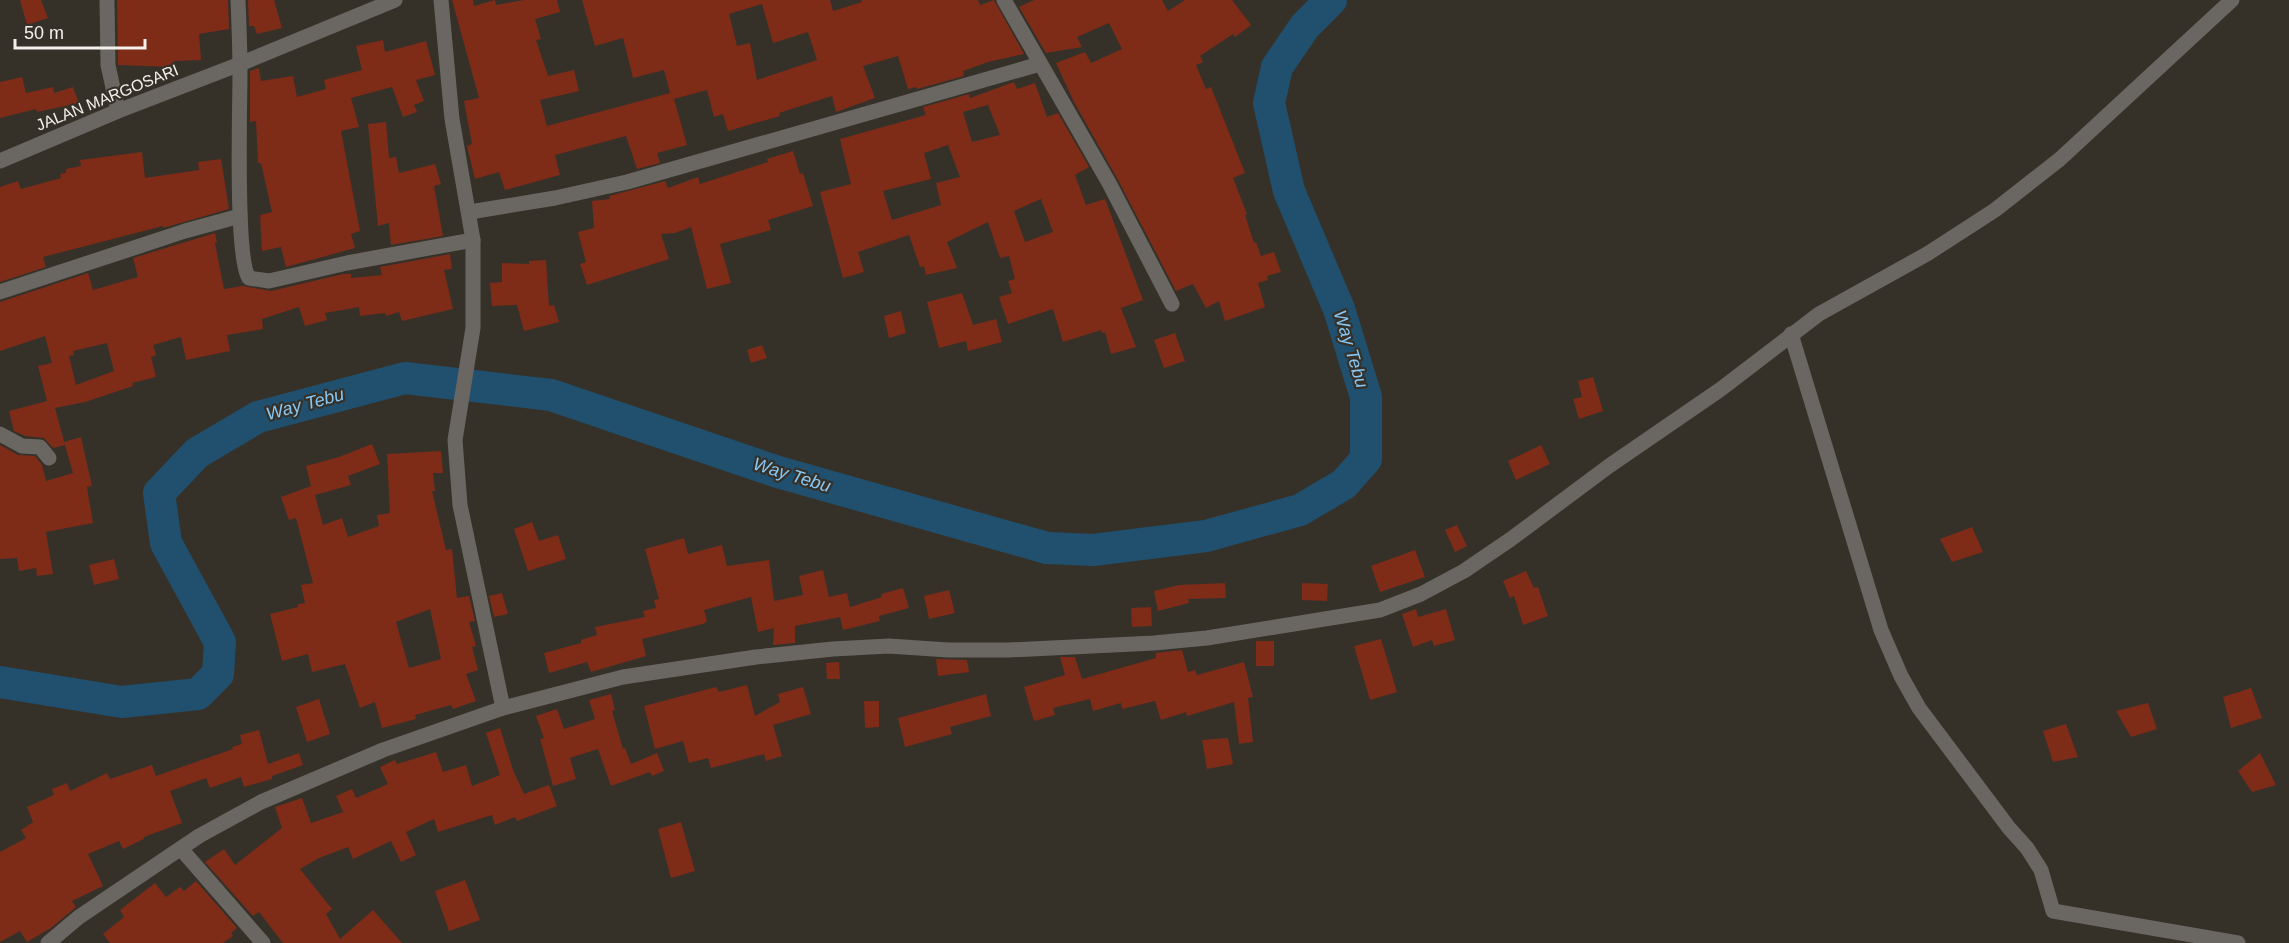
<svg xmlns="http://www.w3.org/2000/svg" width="2289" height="943" font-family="Arial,sans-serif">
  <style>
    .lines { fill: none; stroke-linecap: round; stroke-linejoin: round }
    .river { stroke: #20506e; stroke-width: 32 }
    .building { fill: #7e2b18; fill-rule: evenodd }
    .minor { stroke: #6a6763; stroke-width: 15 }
    .labels { text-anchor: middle; stroke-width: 4.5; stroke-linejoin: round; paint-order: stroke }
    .street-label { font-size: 16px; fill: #f4f1ec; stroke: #353129 }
    .water-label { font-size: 18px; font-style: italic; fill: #88c7f3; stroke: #353129 }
  </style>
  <rect width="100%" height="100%" fill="#353129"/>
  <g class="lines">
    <path class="river" d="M0,682L122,702L198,694L218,674L220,642L166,543L159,493L197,453L258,417L405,378L551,395L778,472L1047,548L1093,550L1206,536L1300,510L1344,484L1366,459V397L1339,309L1289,191L1269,103L1277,67L1305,26L1331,0"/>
  </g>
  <g class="building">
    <path d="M20,0H41L48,18L27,25Z"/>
    <path d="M117,0H228L229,29L199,34L201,60L174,61L173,67L118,65Z"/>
    <path d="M248,0H274L282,28L257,34L254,26H249Z"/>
    <path d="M452,0H473L474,6L495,0L496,5L524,0H557L560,12L535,19L541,39L536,40L548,76L574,70L579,91L540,100L547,126L670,93L664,70L633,78L623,38L595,46L582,0H830L833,11L862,2L861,0H978L980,5L994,0L1024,54L988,62L963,71L964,76L917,89L916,87L908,89L898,56L863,66L875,98L836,112L832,96L779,113L780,116L728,131L723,114L714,117L707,90L674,99L687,145L657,153L660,163L637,169L626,136L555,155L560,175L505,190L499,172L475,179L467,146L472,144L464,101L479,98ZM762,4L773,43L808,32L817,60L757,80L750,43L737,46L729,14Z"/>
    <path d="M1034,0H1162L1168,11L1185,0H1232L1251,25L1235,37L1233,34L1200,56L1203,62L1196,65L1206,89L1211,87L1245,173L1233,178L1247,214L1245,215L1254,243L1256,242L1261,256L1274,252L1281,272L1267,276L1268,280L1258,283L1265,307L1225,321L1219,301L1206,308L1193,284L1176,291L1117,178L1074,102L1056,63L1085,52L1091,63L1122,49L1109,23L1077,37L1082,47L1046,53L1019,7Z"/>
    <path d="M383,40L385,52L426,41L435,75L416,80L424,101L414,105L417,112L403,117L392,87L351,98L359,127L341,131L360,231L351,234L355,248L286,267L281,247L262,251L260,215L272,212L261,163H258L256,121L250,122V71L259,68L261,81L293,76L297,97L326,89L324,80L362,70L356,46Z"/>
    <path d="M22,77L26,93L53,87L54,93L73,87L79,103L37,112L36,109L0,118V82Z"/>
    <path d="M1014,82L1017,89L1035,83L1047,117L1058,113L1089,167L1075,175L1086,205L1105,199L1143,300L1121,308L1136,347L1111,354L1105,332L1102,333L1101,330L1063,342L1053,309L1008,324L999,297L1012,293L1008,281L1015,279L1009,256L1000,258L988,222L947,242L957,268L926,275L924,266L920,267L909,235L858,252L864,272L843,278L820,192L851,184L840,139L926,115L923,107L969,94L970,98ZM988,105L1000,135L972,142L963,112ZM948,145L960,177L936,183L941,205L892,220L883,191L931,179L924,153ZM1041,199L1053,232L1025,242L1014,211Z"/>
    <path d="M386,122L389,158L396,157L399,173L435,164L441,184L434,186L443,236L391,245L389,223L378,226L368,124Z"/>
    <path d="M793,151L800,174L803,173L813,206L768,220L771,230L720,244L731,283L707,289L691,227L675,233L661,234L669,259L587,285L580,264L586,262L578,232L594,228L592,201L610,199L609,196L665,181L668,188L698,177L700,184L768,162L767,159Z"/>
    <path d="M142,152L145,178L199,170L198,162L221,159L229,209L163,228V226L43,257L46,267L0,282V187L18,181L21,189L61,178L60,174L66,173V169L81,166L80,160Z"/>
    <path d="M215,233L217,242L215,243L224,289L243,286L271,291L343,274H351V278L382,275L380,267L450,254L452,269L444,270L453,309L402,321L399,312L386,316L385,313L360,316L359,307L325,313L327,320L305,326L299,307L262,319L263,329L227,335L230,351L186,360L181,337L153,345L156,355L151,357L156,377L132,383L133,386L85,402L55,408L65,445L53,448L44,438L25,436L14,431L9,411L47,401L38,366L52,363L45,336L0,351V302L88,273L93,290L138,277L133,258ZM107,343L114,371L76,385L69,356L74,355L73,351Z"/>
    <path d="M546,260L549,306L554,305L559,322L524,331L517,305L492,306L490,283L502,282V263L529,264V261Z"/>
    <path d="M962,293L973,325L996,319L1002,342L968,351L966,341L939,348L927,302Z"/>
    <path d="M901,311L906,333L889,338L884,316Z"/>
    <path d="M1175,333L1185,361L1164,368L1154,340Z"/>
    <path d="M762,345L767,358L751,363L747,350Z"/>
    <path d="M1593,377L1603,411L1579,419L1573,399L1582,397L1578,381Z"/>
    <path d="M81,437L92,486L87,487L93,523L46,532L53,574L37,576L36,568L19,571L17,558L0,559V445L18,455L35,456L42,465L46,481L73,473L64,442Z"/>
    <path d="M372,444L380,464L348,476L351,485L315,495L323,525L342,518L348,537L379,526L377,515L390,513L387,454L441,451L443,473H433L435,491H432L446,550L452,549L457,598L469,596L475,621L469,622L476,646L472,647L478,670L466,674L476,701L453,709L451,705L415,715L416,719L382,728L375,702L360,708L345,664L312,672L308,654L282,661L270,614L298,607V604L305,603L301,585L313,583L296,518L289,520L281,497L311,486L306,466L339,457ZM430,609L441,659L409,668L396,622Z"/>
    <path d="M1541,445L1550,464L1516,480L1508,461Z"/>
    <path d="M532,522L539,541L558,535L566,559L528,571L514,529Z"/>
    <path d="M1457,525L1467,546L1455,552L1445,530Z"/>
    <path d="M1972,527L1983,552L1952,562L1940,539Z"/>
    <path d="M684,538L688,554L722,545L727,566L769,560L774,601L803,595L799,576L823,570L829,597L847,593L850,607L882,597L881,594L903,588L909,608L879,616L880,621L843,630L840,617L795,626V643L773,645L774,628L758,632L751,597L704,610L707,621L703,624L642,639L646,656L591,672L587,662L549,673L544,653L581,643V640L597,635L595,627L645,617L643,611L656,608L654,600L659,599L645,549Z"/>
    <path d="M1415,550L1425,577L1380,592L1371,566Z"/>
    <path d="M114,559L119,579L94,585L89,565Z"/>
    <path d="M1526,571L1534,588L1538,587L1548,616L1523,625L1514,596L1510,598L1503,581Z"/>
    <path d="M1225,583L1226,598L1188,599L1189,603L1158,611L1154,591L1179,585Z"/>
    <path d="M1302,583L1328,584L1327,601L1302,600Z"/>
    <path d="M949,590L955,613L929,619L924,596Z"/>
    <path d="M502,593L508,614L494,617L489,596Z"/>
    <path d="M1151,607L1152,626L1132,627L1131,608Z"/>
    <path d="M1416,609L1418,617L1446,609L1455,640L1434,646L1432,640L1413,647L1402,614Z"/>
    <path d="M1381,639L1397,692L1370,700L1354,646Z"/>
    <rect x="1256" y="641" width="18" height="25"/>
    <path d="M1182,650L1188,672L1195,670L1197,675L1244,662L1253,697L1248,698L1253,742L1239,744L1234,702L1187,716L1186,712L1161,720L1155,701L1122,709L1121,703L1093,711L1090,699L1053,708L1055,715L1034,721L1024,687L1065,675L1060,657H1075L1082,679L1156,658V653Z"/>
    <path d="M936,659L967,660L969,672L938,676Z"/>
    <path d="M839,662L840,679H827L826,663Z"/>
    <path d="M747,685L755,716L780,702L778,694L803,687L811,714L773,725L782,756L766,761L764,754L711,768L708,758L689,763L683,741L655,749L644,706L716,687L719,692Z"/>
    <path d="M2251,688L2262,718L2231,728L2223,697Z"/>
    <path d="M611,694L615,710L612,711L623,749L625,748L631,764L657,753L664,771L652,776L650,772L611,786L598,749L570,758L576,779L553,786L540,739L544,738L536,716L557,709L564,729L595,719L589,700Z"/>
    <path d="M986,694L991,716L950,727L952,734L905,747L898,718Z"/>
    <path d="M319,699L330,734L307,742L296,707Z"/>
    <path d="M864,701H879V727L865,728Z"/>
    <path d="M2148,703L2157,729L2131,737L2116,711Z"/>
    <path d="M2066,724L2078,757L2053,762L2043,731Z"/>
    <path d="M500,728L513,770L524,794L549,785L557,806L517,821L515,817L495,825L492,815L438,832L434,819L406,832L416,855L401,862L391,841L353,859L348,847L319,858L300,869L332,909L326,914L340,939L373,910L402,943H283L259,912L253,916L205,862L224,849L235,865L282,828L275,807L302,798L311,823L343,812L336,796L352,789L356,798L388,784L380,767L395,760L397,764L436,752L443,772L466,765L472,786L500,775L486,733Z"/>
    <path d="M259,730L268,764L299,753L303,765L272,776V779L244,787L241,777L210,788L206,778L170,791L182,823L144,837V839L123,849L119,841L88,854L103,886L72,901L76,907L51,928L27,942L20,931L0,942V852L26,838L21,830L33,822L27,807L54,795L52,789L67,783L70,791L107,773L110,779L152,765L156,776L233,749L232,747L242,744L240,735Z"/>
    <path d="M1228,738L1233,764L1207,769L1202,740Z"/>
    <path d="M2260,753L2276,785L2252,792L2238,771Z"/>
    <path d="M681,822L695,871L671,878L658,829Z"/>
    <path d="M465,880L480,920L449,931L435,891Z"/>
    <path d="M196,881L237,928L231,933L233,936L223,943H110L103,934L124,917L120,910L155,883L166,897L180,887L184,891Z"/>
  </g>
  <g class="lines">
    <g class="minor">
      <path d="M107,0L108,65L118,111"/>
      <path d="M238,0C239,24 240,49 240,73C240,107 235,259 249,278L269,281L347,263L473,240"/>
      <path d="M441,0L452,119L473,240V328L455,440L460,505L503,708"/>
      <path d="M1004,0L1109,183L1172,304"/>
      <path d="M0,161L118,111L240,64L395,0"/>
      <path d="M470,212L555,198L627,182L1040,64"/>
      <path d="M0,292L185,231L240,216"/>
      <path d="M1791,334L1881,630L1901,676L1919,708L2009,828L2027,848L2041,870L2053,911L2238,943"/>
      <path d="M0,434L22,446L40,447L49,458"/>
      <path d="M182,850L263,943"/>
      <path d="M48,943L79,917L199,836L261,802L383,750L503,708L623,677L756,657L833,649L889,646L948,650H1009L1154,643L1207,638L1380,610L1421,594L1464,571L1511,539L1609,466L1721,389L1819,314L1927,254L1995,210L2060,159L2232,0"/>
    </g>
  </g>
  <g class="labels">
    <g class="street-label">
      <text transform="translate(107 97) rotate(-22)" y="6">JALAN MARGOSARI</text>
    </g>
    <g class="water-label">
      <text transform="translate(1351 349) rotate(73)" y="6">Way Tebu</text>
      <text transform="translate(305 404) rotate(-15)" y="6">Way Tebu</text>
      <text transform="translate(792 475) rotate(17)" y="6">Way Tebu</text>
    </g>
  </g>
  <path d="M15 39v9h130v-9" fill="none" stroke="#f4f1ec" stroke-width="3"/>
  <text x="24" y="39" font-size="18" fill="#f4f1ec" stroke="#353129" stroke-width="4.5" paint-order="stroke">50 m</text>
</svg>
